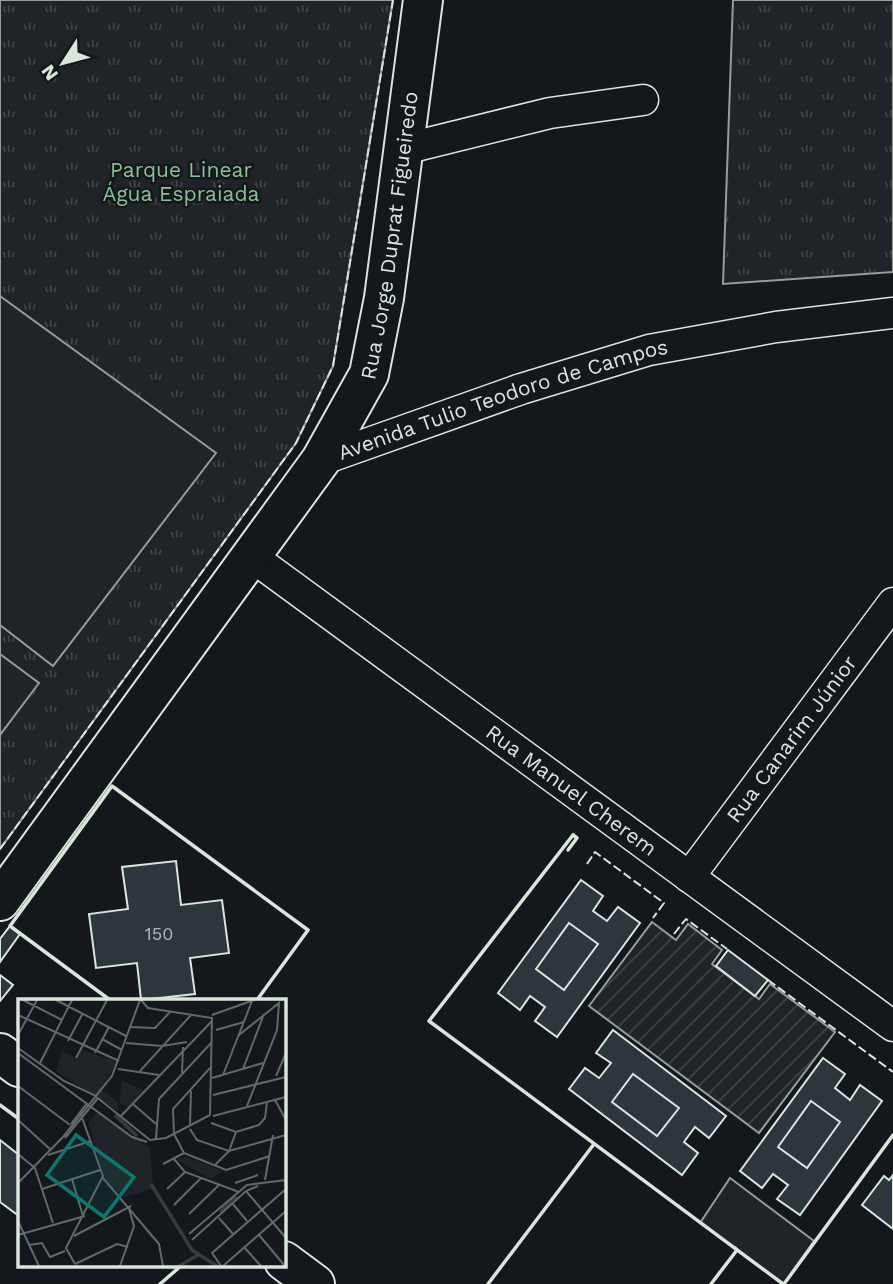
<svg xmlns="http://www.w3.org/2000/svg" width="893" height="1284" font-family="'Work Sans',sans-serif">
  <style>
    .grass { fill: url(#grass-tufts); stroke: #939e99; stroke-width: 2 }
    .garden { fill: url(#garden-furrows); stroke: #939e99; stroke-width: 2 }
    .pitch { fill: #202428; stroke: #939e99; stroke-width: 2 }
    .building { fill: #2c363c; stroke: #d8e6dc; stroke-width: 2 }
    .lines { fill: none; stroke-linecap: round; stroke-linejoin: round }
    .street-casing { stroke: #d8e6dc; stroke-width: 33 }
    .secondary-casing { stroke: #d8e6dc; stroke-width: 42 }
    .street { stroke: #14181c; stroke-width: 30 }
    .secondary { stroke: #14181c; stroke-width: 38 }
    .fence { stroke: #d8e6dc; stroke-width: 2; stroke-dasharray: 9 3.5; stroke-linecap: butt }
    .wall { stroke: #d8e6dc; stroke-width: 3.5 }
    .labels { text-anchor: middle; stroke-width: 5; stroke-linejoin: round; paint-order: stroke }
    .number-label { font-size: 18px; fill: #adbab4 }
    .park-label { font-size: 21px; fill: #8ac095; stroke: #14181c }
    .street-label { font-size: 21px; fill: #d8e6dc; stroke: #14181c }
    .inset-river { fill: none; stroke: #363b3e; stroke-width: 3.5 }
    .inset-road { fill: none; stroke: #626a69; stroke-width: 2 }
    .view { fill: #0f766e; fill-opacity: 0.15; stroke: #0f766e; stroke-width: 3.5 }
    .inset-edge { fill: none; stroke: #d8e6dc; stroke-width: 3.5 }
  </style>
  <defs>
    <pattern id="grass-tufts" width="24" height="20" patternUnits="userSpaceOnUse" patternTransform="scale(1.75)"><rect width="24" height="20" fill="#202428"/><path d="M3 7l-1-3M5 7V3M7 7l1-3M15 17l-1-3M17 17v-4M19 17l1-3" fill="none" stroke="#404447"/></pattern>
    <pattern id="garden-furrows" width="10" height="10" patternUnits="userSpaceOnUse" patternTransform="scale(1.75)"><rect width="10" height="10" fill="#202428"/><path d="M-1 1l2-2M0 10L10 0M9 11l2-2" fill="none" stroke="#404447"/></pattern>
  </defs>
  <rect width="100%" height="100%" fill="#14181c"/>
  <g class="grass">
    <path d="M0,0H393L333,366L296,443L0,849Z"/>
    <path d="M733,0H893V272L723,284Z"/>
  </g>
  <path class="garden" d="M652,922L676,940L688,924L722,950L712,964L759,999L770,984L835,1032L759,1133L589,1006Z"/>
  <g class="pitch">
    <path d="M0,296L216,453L53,666L0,625Z"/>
    <path d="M0,654L39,683L0,735Z"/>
    <path d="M730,1178L814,1241L784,1284L700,1223Z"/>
  </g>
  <g class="building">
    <path d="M176,861L181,905L222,900L229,953L190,958L195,994L141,1000L137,963L96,968L89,914L128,909L122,867Z"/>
    <path d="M581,880L603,896L593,911L607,921L618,907L640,923L557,1037L535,1021L545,1007L530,996L520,1010L498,993Z"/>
    <path d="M569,923L598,944L564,990L536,969Z"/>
    <path d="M10,926L20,934L0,962V939Z"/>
    <path d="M728,950L768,980L755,996L716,966Z"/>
    <path d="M0,975L13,985L0,1001Z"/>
    <path d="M613,1030L726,1116L709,1138L695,1127L684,1142L698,1153L682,1175L569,1089L585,1068L599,1078L611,1063L596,1053Z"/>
    <path d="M823,1058L845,1074L835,1088L850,1100L860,1085L882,1101L800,1215L777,1199L788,1185L773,1174L762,1188L740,1171Z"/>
    <path d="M633,1074L679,1108L657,1136L612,1102Z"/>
    <path d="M811,1101L840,1122L807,1168L778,1147Z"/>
    <path d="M0,1140L19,1155V1216L0,1202Z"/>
    <path d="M893,1175V1229L862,1205L884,1176L889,1180Z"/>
  </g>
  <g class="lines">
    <g class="street-casing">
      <g id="street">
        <path d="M404,149L550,113L643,100"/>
        <path id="s1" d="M321,460L521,389L649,350L776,327L893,313"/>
        <path id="s2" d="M251,556L893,1026"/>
        <path id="s3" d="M689,877L893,603"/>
      </g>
    </g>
    <g class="secondary-casing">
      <g id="secondary">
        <path id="s4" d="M0,901L321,460L369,374L384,298L423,0"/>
        <path d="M0,1053L19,1067"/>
        <path d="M284,1261L315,1284"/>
      </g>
    </g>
    <use href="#street" class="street"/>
    <use href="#secondary" class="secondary"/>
    <g class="fence">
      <path d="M0,849L296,443L333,366L393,0"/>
      <path d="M587,864L595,852L664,903L653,918"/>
      <path d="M10,926L112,786"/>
      <path d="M674,934L686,919L727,949"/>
      <path d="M768,980L893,1072"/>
    </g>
    <g class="wall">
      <path d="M573,835L429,1021L783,1284"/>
      <path d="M568,850L577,838L573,835"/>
      <path d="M110,1000L10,926L112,786L308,930L257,1000"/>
      <path d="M0,1105L19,1119"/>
      <path d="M160,1284L182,1265"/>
      <path d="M488,1284L594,1144"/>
      <path d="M711,1284L737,1250L735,1248"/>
      <path d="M784,1284L893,1135"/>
    </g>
  </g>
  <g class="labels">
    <g class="number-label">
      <text x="159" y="940">150</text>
    </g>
    <g class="park-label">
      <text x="181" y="177">Parque Linear<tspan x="181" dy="24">Água Espraiada</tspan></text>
    </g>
    <g class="street-label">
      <text dy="7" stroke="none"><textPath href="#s4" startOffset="784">Rua Jorge Duprat Figueiredo</textPath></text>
      <text dy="7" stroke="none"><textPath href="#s1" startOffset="192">Avenida Tulio Teodoro de Campos</textPath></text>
      <text dy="7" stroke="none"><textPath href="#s3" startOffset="172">Rua Canarim Júnior</textPath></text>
      <text dy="7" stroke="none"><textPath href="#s2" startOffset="397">Rua Manuel Cherem</textPath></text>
    </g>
  </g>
  <g transform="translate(18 999)">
    <rect width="268" height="268" fill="#14181c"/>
    <path d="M64,51L99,63L83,90L100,103V112L38,72L44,52L59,60ZM104,81L125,91L112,107L101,104ZM80,113L132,149L135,190L106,198L88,181L70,124ZM168,158L203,171L204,172L193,180L159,161Z" fill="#202428"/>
    <path d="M82 147a11 11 0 1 1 22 0a11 11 0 1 1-22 0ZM87 162a10 10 0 1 1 20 0a10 10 0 1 1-20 0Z" fill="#202428"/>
    <path class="inset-river" d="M97,116L119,137M133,185L174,251L199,267M202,213L218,197M161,267L180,256"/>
    <path class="inset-road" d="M5,1L44,21M38,1L108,37M123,1L130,9L194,19L192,116M0,16L101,62M194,16L236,1M113,28L137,29L152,13M198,31L226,23M0,36L19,1M221,36L261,4L259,31L229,107M84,40L104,51M50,42L65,14M108,44L144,47L169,43M0,49L46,82L76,96L132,141L148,139L192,116M0,54L114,138L129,143M77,54L91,28M58,59L89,1M22,64L54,1M192,69L155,110L156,135L166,154L208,171L252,157M100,70L141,76M225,70L246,15M122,72L173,16M164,74L165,48M205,76L234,2M258,77L268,54M194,79L245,64M0,87L52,126M195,96L268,78M257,101L268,121M115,105L138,125M195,117L268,98M102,118L194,22M0,121L33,151M193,124L218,133L241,126L247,119L249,103M53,125L69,104M172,126L173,92M172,130L179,141L211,152L268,136M47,139L80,99M138,140L141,100L194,43M0,155L17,169L35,224M30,156L73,142M156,160L167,173L221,193M145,165L166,154M197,166L211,152L218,133M85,179L141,245L145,267M54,180L65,217M247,181L255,136M0,184L45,138L94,77L122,1M217,184L240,176M24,190L82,171M149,190L167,173M228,192L268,239M215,205L229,222M156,206L183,179M171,215L201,186M201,219L215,235M0,222L21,267M171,235L229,186L268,181M0,236L67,217M241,236L267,267M56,237L113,207M174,241L228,192L240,187M11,246L24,244L32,258L47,252M226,248L243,267M57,265L48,249L85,177L62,113M57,265L99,245L110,248M102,267L116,227L111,210M203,267L194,254L268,190M205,267L268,212"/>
    <path class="view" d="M58,136L116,178L86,218L29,176Z"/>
    <rect width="268" height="268" class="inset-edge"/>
  </g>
  <g transform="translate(63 63) rotate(234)" stroke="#14181c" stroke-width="5" paint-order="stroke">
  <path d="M0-5L12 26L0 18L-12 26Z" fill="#d8e6dc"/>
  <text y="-10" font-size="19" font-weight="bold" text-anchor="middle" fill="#d8e6dc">N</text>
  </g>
</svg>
